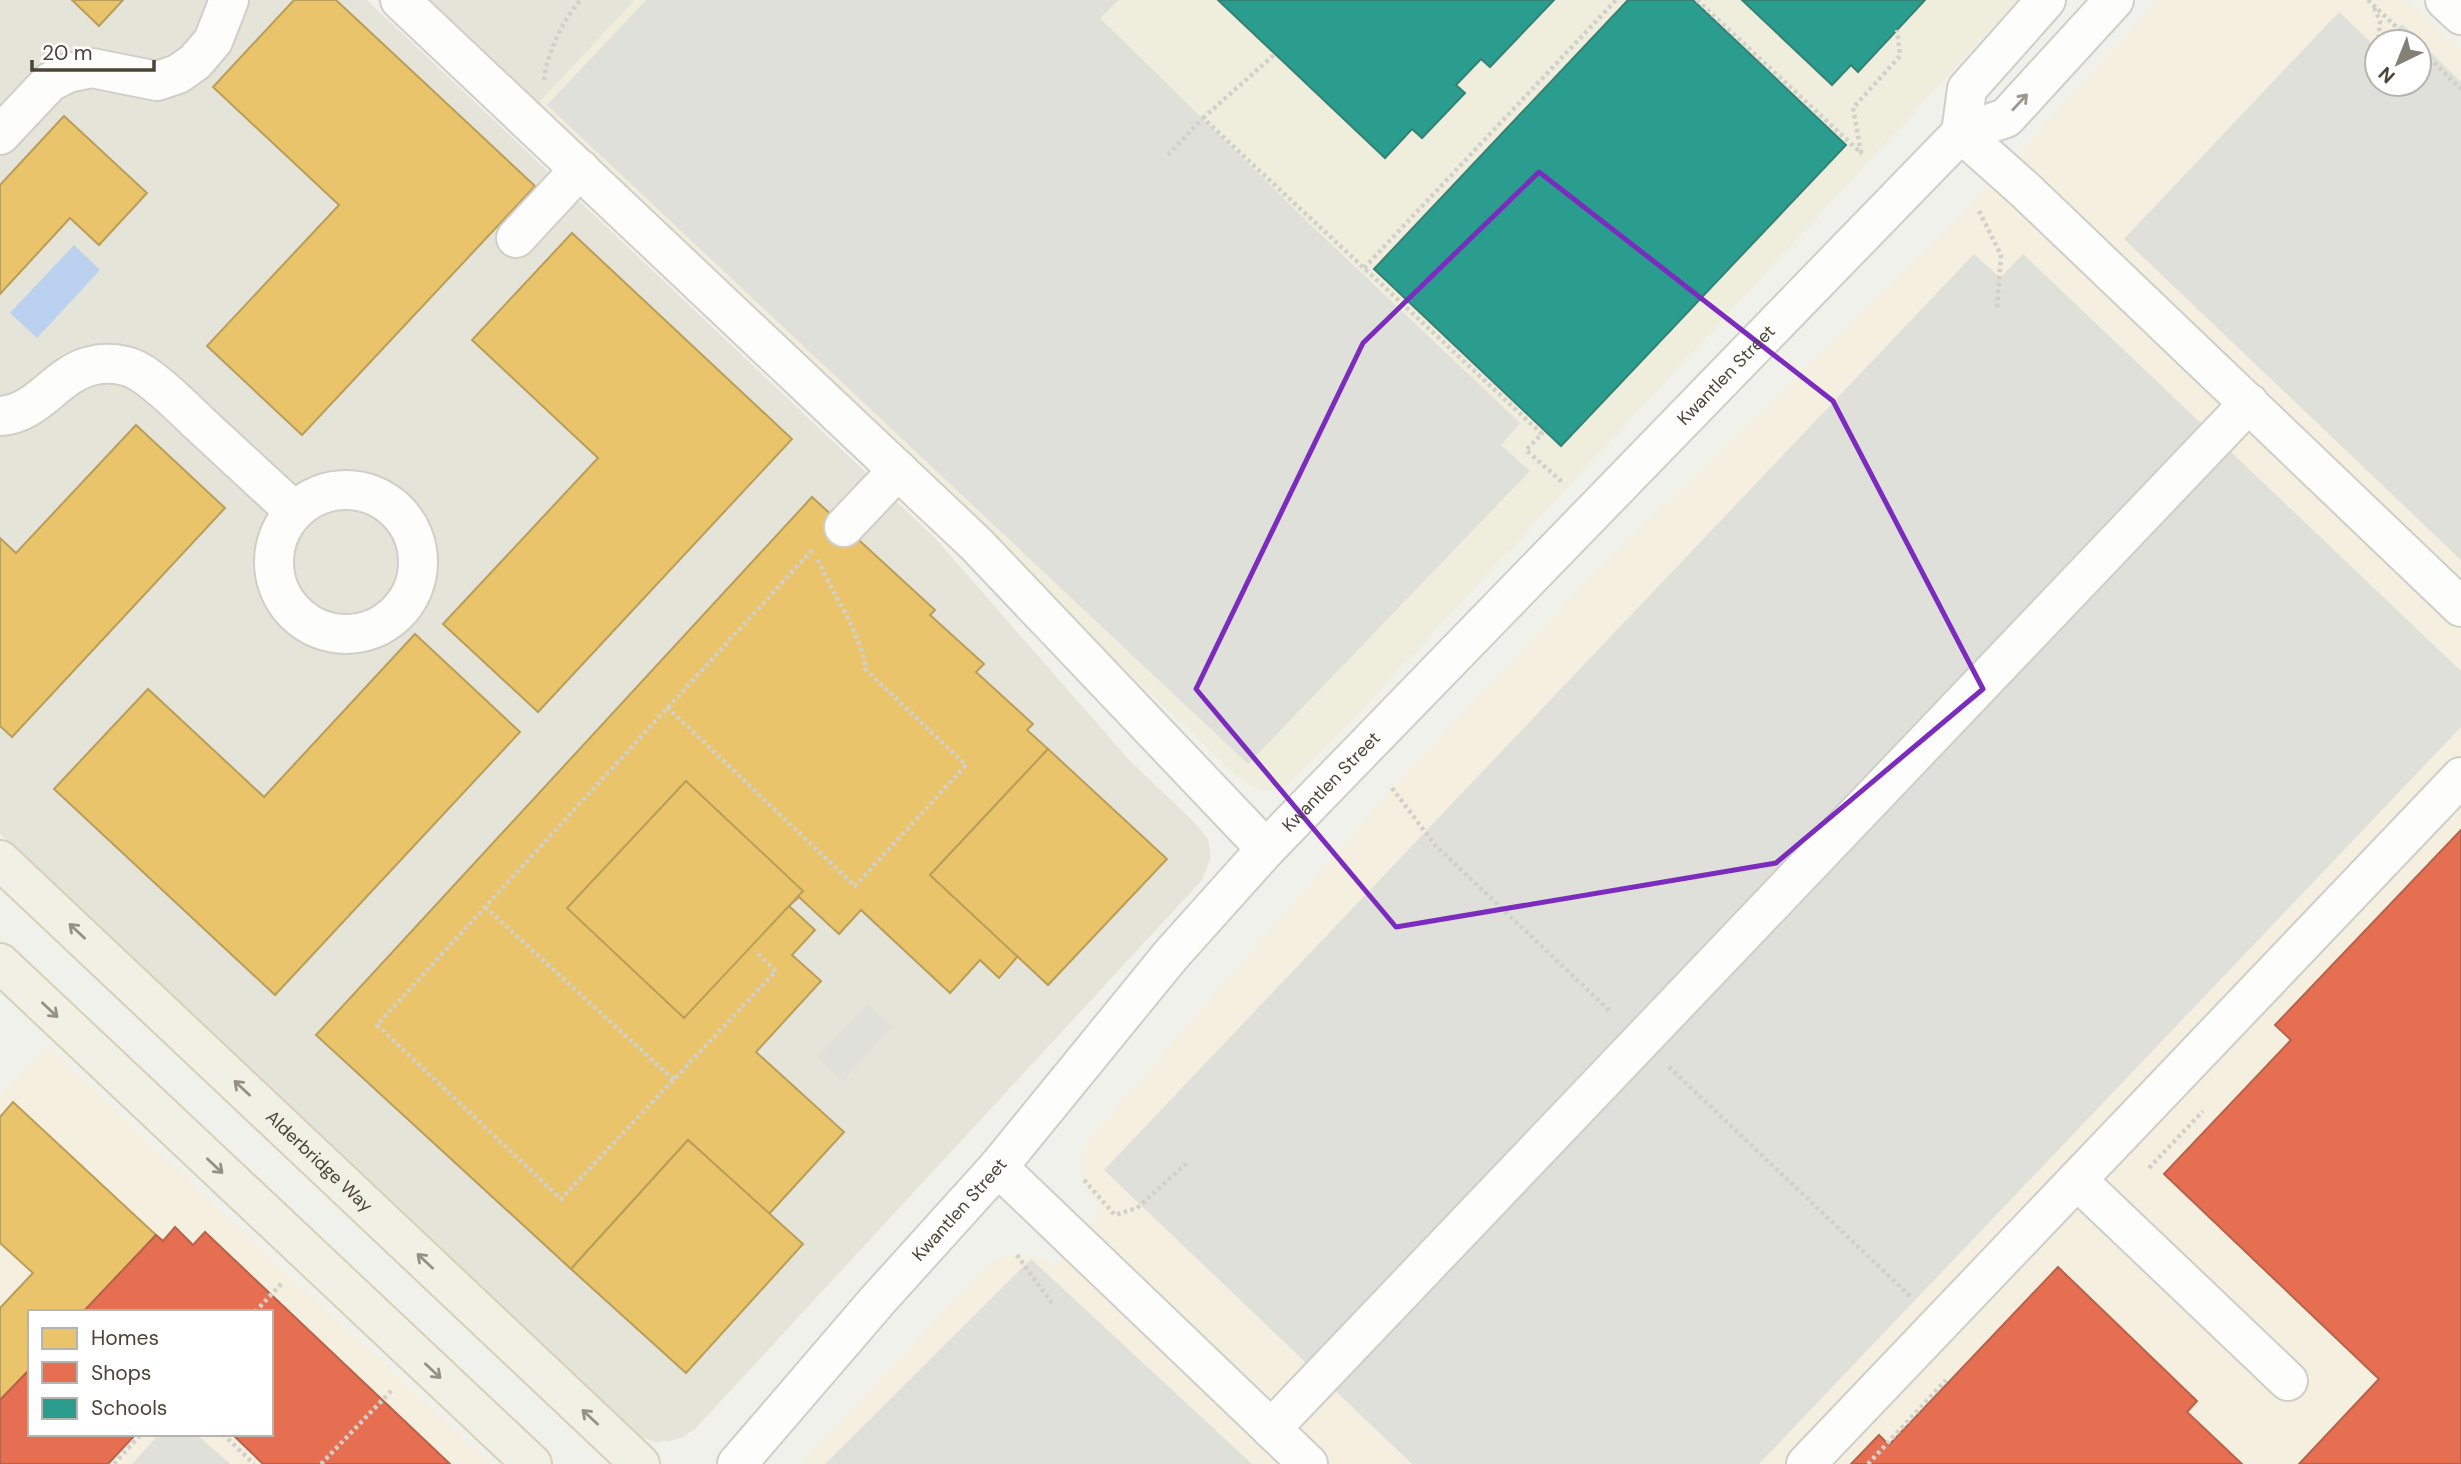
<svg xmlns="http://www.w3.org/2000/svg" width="2461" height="1464" font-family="'DM Sans',sans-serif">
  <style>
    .residential { fill: #e5e4d8 }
    .commercial { fill: #f4efde; fill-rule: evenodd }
    .education { fill: #efeedd }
    .parking { fill: #e0e0da }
    .water { fill: #bad1f0 }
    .homes { fill: #e9c46a; stroke: #b99e5a; stroke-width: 2 }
    .shops { fill: #e76f51; stroke: #b76249; stroke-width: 2 }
    .schools { fill: #2a9d8f; stroke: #338274; stroke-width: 2 }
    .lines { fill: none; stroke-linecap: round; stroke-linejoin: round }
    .minor-casing { stroke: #cfcfc8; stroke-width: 42 }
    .major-casing { stroke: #d4d1b8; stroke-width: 42 }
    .path { stroke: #d2d0cb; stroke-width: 4.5; stroke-dasharray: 3.5 3.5; stroke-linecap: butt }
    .minor { stroke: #fdfdfc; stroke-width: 38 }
    .major { stroke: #f1f0e4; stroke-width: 38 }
    .oneway { stroke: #99978f }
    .oneway2 { stroke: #949184 }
    .marked { fill: none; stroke: #7b2cbf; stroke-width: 5; stroke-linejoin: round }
    .labels { text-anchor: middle; stroke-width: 7; stroke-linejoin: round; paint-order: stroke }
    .street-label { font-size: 18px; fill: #484436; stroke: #fff }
  </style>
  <rect width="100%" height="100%" fill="#f1f1eb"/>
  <g class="residential">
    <path d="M0,0H367L935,538L1130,761L1194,822L1208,839L1211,857L1202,880L695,1429L683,1437L669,1441L656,1442L639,1437L622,1425L0,834Z"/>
    <path d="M420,0H635L534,108Z"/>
  </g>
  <g class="commercial">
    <path d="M2158,0H2407L2461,50V1464H800L983,1269L1006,1256L1017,1255H1030L1056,1266L1102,1209L1089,1192L1084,1180L1082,1166L1084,1151L1089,1139L1392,788L1586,581L1958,218ZM2377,42H2419V84H2377Z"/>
    <path d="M47,1045L199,1190L491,1464H0V1096ZM30,1312H271V1434H30Z"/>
  </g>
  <path class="education" d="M635,0H2018L1338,736L1286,786L1264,791L1252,787L1241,780L534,108Z"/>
  <g class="parking">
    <path d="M646,0H1119L1100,18L1313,227L1520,423L1501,445L1530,471L1248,764L547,105Z"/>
    <path d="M2339,12L2377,48V84H2419V42H2384L2402,24L2461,82V560L2124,239Z"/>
    <path d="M1974,254L2000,278L2023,254L2461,671V727L1759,1464H1412L1104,1170Z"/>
    <path d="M867,1005L892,1027L843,1081L818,1057Z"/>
    <path d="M1031,1259L1252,1464H825Z"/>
    <path d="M159,1434H196L230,1464H132Z"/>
  </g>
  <path class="water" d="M74,245L100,270L37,338L10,313Z"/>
  <g class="homes">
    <path d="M72,0H123L99,26Z"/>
    <path d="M294,0H336L535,186L302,435L207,346L339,205L213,87Z"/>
    <path d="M64,116L147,193L99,245L70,218L0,294V185Z"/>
    <path d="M572,233L792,439L538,712L443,624L598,458L472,340Z"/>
    <path d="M136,425L225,508L12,737L0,726V538L16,553Z"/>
    <path d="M812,497L935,610L930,615L984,664L976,672L1033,724L1027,730L1048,749L930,875L1018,956L999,978L980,960L950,993L861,910L839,934L799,897L789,906L815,930L792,955L821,981L756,1052L844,1132L769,1214L688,1140L571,1269L316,1035Z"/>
    <path d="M415,634L520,732L275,995L54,789L148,689L264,797Z"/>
    <path d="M1048,749L1167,859L1048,985L930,875Z"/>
    <path d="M686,781L803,891L684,1018L567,908Z"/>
    <path d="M13,1102L156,1235L83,1312H30V1369L0,1400V1308L33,1273L0,1243V1117Z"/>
    <path d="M688,1140L803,1244L686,1373L571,1269Z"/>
  </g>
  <g class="shops">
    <path d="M2461,830V1464H2299L2379,1379L2164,1174L2291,1040L2275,1025Z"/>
    <path d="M175,1227L193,1245L205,1232L450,1464H263L232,1434H271V1312H83L156,1235L163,1241Z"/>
    <path d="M2058,1267L2197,1401L2187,1412L2242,1464H1851L1879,1435L1889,1445Z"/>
    <path d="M30,1369V1434H136L108,1464H0V1400Z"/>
  </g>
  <g class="schools">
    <path d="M1218,0H1554L1490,67L1481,59L1456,85L1465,93L1422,138L1412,129L1385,158Z"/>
    <path d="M1628,0H1693L1846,145L1561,446L1374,269Z"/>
    <path d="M1742,0H1925L1858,72L1851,65L1832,85Z"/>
  </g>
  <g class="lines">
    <g class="minor-casing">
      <g id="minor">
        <path d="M400,0L976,544L1266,849"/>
        <path d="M2445,0L2461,15"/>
        <path d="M1961,133L2024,189L2461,607"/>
        <path d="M1961,133L1967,89L2046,0"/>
        <path d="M0,135L50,82L68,73L92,68L157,81L178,74L195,62L213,41L229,0"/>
        <path d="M516,238L580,169"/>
        <path d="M0,416C37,414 55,377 87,367C105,361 127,363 143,374C164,388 182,407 200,424C231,453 263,482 294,511"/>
        <circle cx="346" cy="562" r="72"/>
        <path d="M844,527L898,470"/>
        <path d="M998,1167L1308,1464"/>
        <path d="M2077,1180L2288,1381"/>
        <path d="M1271,1429L2249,403"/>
        <path id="s1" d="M737,1464L877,1301L998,1167L1171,955L1266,849L1961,133L2006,118L2114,0"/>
        <path d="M1806,1464L2461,777"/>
      </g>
    </g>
    <g class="major-casing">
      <g id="major">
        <path id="s2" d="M0,860L640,1464"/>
        <path d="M0,963L532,1464"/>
      </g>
    </g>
    <g class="path">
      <path d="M1697,0L1862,154"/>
      <path d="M2368,0L2412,42"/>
      <path d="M2374,8L2380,21L2378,42"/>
      <path d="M2419,48L2461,89"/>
      <path d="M2368,65L2377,44"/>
      <path d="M544,80C547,54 562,20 581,0"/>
      <path d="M1203,118L1275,54"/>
      <path d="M1861,153L1853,108L1900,56L1897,30"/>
      <path d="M1168,155L1203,118L1542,434L1526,450L1562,482"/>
      <path d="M1979,211L2001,255L1997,308"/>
      <path d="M1364,268L1616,0"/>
      <path d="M667,707L855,886L966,765L866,670C861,632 832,594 817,558"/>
      <path d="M1392,788L1435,845L1612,1013"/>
      <path d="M485,907L674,1080"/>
      <path d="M758,954L776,971L561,1199L377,1025L812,550"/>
      <path d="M1669,1067L1911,1297"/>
      <path d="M2149,1168L2203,1111"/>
      <path d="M1084,1180L1115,1215L1137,1208L1187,1163"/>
      <path d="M1017,1255L1053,1305"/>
      <path d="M255,1312L283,1282"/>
      <path d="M223,1434L254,1464"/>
      <path d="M114,1464L141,1434"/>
      <path d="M321,1464L393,1389"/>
      <path d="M1868,1464L1946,1380"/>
    </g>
    <use href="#minor" class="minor"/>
    <use href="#major" class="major"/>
  </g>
  <defs><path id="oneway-shaft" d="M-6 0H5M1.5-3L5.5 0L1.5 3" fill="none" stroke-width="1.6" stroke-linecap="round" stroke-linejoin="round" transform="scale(1.75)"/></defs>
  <use class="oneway" href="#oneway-shaft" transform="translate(2020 102) rotate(-47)"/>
  <g class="oneway2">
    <use href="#oneway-shaft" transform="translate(77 931) rotate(-137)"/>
    <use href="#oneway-shaft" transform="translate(50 1010) rotate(43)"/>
    <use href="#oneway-shaft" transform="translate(242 1088) rotate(-137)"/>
    <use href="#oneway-shaft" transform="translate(215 1166) rotate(43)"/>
    <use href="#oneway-shaft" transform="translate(425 1261) rotate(-137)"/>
    <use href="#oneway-shaft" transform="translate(433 1371) rotate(43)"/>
    <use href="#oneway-shaft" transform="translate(590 1417) rotate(-137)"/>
  </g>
  <path class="marked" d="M1539,172L1833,401L1983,689L1776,863L1396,927L1196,689L1363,343Z"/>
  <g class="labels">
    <g class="street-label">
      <text dy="6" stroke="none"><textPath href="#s1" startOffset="1472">Kwantlen Street</textPath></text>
      <text dy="6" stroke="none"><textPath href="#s1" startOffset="905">Kwantlen Street</textPath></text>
      <text dy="6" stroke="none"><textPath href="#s2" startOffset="439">Alderbridge Way</textPath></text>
      <text dy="6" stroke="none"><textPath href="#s1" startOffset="338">Kwantlen Street</textPath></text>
    </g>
  </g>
  <rect x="28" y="1310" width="245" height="126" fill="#ffffff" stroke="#b6b4af" stroke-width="2"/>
  <rect x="42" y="1328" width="35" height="21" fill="#e9c46a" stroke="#b6b4af" stroke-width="2"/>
  <text x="91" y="1345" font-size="21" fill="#484436">Homes</text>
  <rect x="42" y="1362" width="35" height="21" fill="#e76f51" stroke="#b6b4af" stroke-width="2"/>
  <text x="91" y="1380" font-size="21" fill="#484436">Shops</text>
  <rect x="42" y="1398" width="35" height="21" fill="#2a9d8f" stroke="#b6b4af" stroke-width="2"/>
  <text x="91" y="1415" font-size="21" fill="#484436">Schools</text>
  <g transform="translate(2398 63) rotate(223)"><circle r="33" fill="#ffffff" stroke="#b6b4af" stroke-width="2"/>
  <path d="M0-5L12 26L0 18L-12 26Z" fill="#838175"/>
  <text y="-10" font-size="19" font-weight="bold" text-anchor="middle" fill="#484436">N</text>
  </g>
  <path d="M32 60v10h122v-10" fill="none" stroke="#484436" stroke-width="3.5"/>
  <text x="42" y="60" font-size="21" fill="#484436" stroke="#ffffff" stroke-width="5" paint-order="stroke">20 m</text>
</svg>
